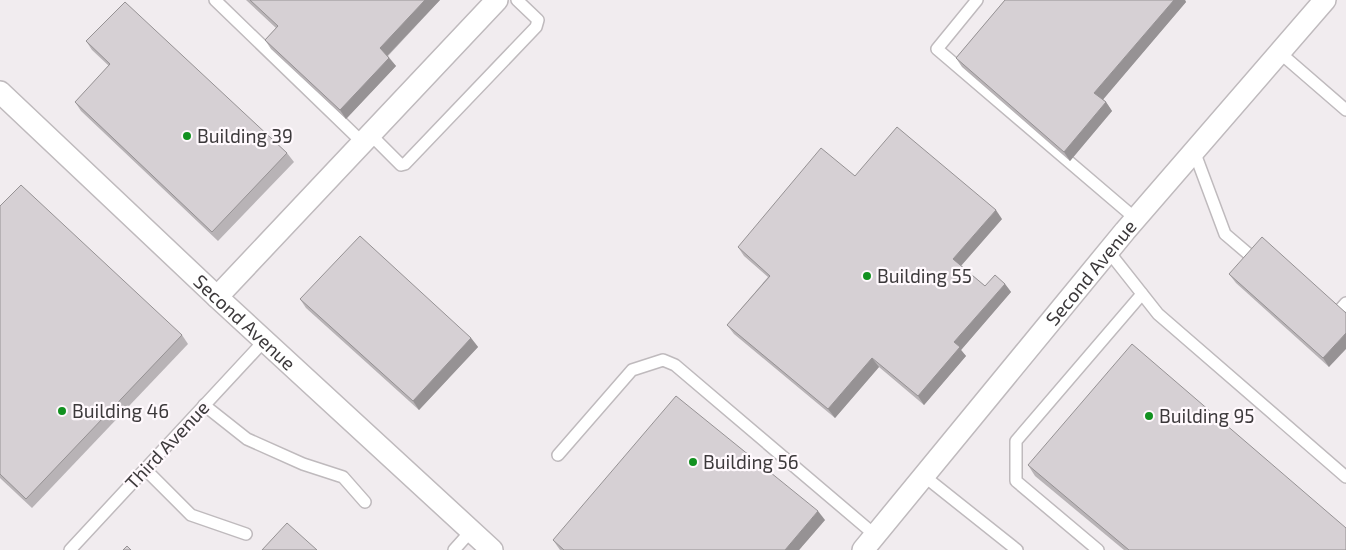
<svg xmlns="http://www.w3.org/2000/svg" width="1346" height="550" font-family="'Exo 2',sans-serif">
  <style>
    .lines { fill: none; stroke-linecap: round; stroke-linejoin: round }
    .lane-casing { stroke: #bfbabd; stroke-width: 14 }
    .street-casing { stroke: #bfbabd; stroke-width: 24 }
    .lane { stroke: #fff; stroke-width: 11 }
    .street { stroke: #fff; stroke-width: 21 }
    .wall { fill: #b8b3b6 }
    .shaded-wall { fill: #969294 }
    .building { fill: #d6d0d4; stroke: #969294 }
    .poi-dot { fill: #129120; stroke: #fff9fd; stroke-width: 2 }
    .labels { text-anchor: middle; stroke-width: 4.5; stroke-linejoin: round; paint-order: stroke }
    .poi-label { font-size: 19px; fill: #3c393b; stroke: #fff9fd; text-anchor: start }
    .street-label { font-size: 19px; fill: #3c393b; stroke: #fff9fd }
  </style>
  <rect width="100%" height="100%" fill="#f1ecef"/>
  <g class="lines">
    <g class="lane-casing">
      <g id="lane">
        <path d="M215,0L363,143"/>
        <path d="M977,0L937,49L1136,219"/>
        <path d="M1279,52L1346,110"/>
        <path d="M371,135L401,165L405,164L536,27L538,20L517,0"/>
        <path d="M1194,151L1225,234L1259,263"/>
        <path d="M1109,252L1158,314L1346,477"/>
        <path d="M1331,320L1346,303"/>
        <path d="M204,405L247,439L303,464L343,477L365,502"/>
        <path d="M558,455L632,370L663,360L675,365L875,535"/>
        <path d="M145,469L191,515L246,534"/>
        <path d="M924,476L1017,550"/>
        <path d="M70,550L265,340"/>
        <path d="M454,550L471,531"/>
        <path d="M1098,550L1016,481V441L1142,294"/>
      </g>
    </g>
    <g class="street-casing">
      <g id="street">
        <path id="s1" d="M0,92L217,297L492,550"/>
        <path d="M217,297L497,0"/>
        <path id="s2" d="M863,550L1125,231L1325,0"/>
      </g>
    </g>
    <use href="#lane" class="lane"/>
    <use href="#street" class="street"/>
  </g>
  <g class="wall">
    <path d="M246,0H440L388,56L396,66L346,119L271,49L265,40L276,28Z"/>
    <path d="M1005,0H1185L1186,2L1103,99L1106,102L1112,111L1070,161L962,67L956,58Z"/>
    <path d="M86,41L287,153L294,162L218,241L81,111L75,102L109,66L92,50Z"/>
    <path d="M0,206L182,335L188,344L32,508L0,478Z"/>
    <path d="M1002,219L961,266L985,286L1005,284L1011,292L961,350L966,356L924,405L879,367L835,418L734,334L727,325L768,277L744,256L738,247Z"/>
    <path d="M1229,274L1346,313L1329,367L1236,283Z"/>
    <path d="M300,299L471,338L478,347L419,410L306,308Z"/>
    <path d="M1028,465L1346,550H1124L1035,476Z"/>
    <path d="M825,520L799,550H560L553,540Z"/>
  </g>
  <g class="shaded-wall">
    <path d="M425,0H440L386,57L380,48Z"/>
    <path d="M1174,0H1185L1186,2L1101,102L1094,93Z"/>
    <path d="M389,58L396,66L346,119L340,110Z"/>
    <path d="M1106,102L1112,111L1070,161L1064,152Z"/>
    <path d="M996,210L1002,219L959,268L953,259Z"/>
    <path d="M1005,284L1011,292L961,350L966,356L924,405L918,396L954,342Z"/>
    <path d="M1346,333V349L1329,367L1323,358Z"/>
    <path d="M471,338L478,347L419,410L413,401Z"/>
    <path d="M872,358L879,367L835,418L828,409Z"/>
    <path d="M818,511L825,520L799,550H785Z"/>
  </g>
  <g class="building">
    <path d="M250,0H425L380,48L389,58L340,110L265,40L278,26Z"/>
    <path d="M1005,0H1174L1094,93L1106,102L1064,152L956,58Z"/>
    <path d="M125,2L287,153L212,232L75,102L110,64L86,41Z"/>
    <path d="M897,127L996,210L953,259L985,286L995,275L1005,284L954,342L960,347L918,396L872,358L828,409L727,325L770,276L738,247L821,148L855,176Z"/>
    <path d="M21,185L182,335L26,499L0,474V206Z"/>
    <path d="M360,236L471,338L413,401L300,299Z"/>
    <path d="M1262,237L1346,313V333L1323,358L1229,274Z"/>
    <path d="M1132,344L1346,528V550H1129L1028,465Z"/>
    <path d="M676,396L818,511L785,550H564L553,540Z"/>
    <path d="M287,523L317,550H262Z"/>
    <path d="M127,546L131,550H123Z"/>
  </g>
  <g class="poi-dot">
    <circle cx="187" cy="136" r="5"/>
    <circle cx="867" cy="276" r="5"/>
    <circle cx="62" cy="411" r="5"/>
    <circle cx="1149" cy="416" r="5"/>
    <circle cx="693" cy="462" r="5"/>
  </g>
  <g class="labels">
    <g class="poi-label">
      <text x="197" y="143">Building 39</text>
      <text x="877" y="283">Building 55</text>
      <text x="72" y="418">Building 46</text>
      <text x="1159" y="423">Building 95</text>
      <text x="703" y="469">Building 56</text>
    </g>
    <g class="street-label">
      <text dy="7" stroke="none"><textPath href="#s2" startOffset="359">Second Avenue</textPath></text>
      <text dy="7" stroke="none"><textPath href="#s1" startOffset="336">Second Avenue</textPath></text>
      <text transform="translate(167 445) rotate(-47)" y="7">Third Avenue</text>
    </g>
  </g>
</svg>
